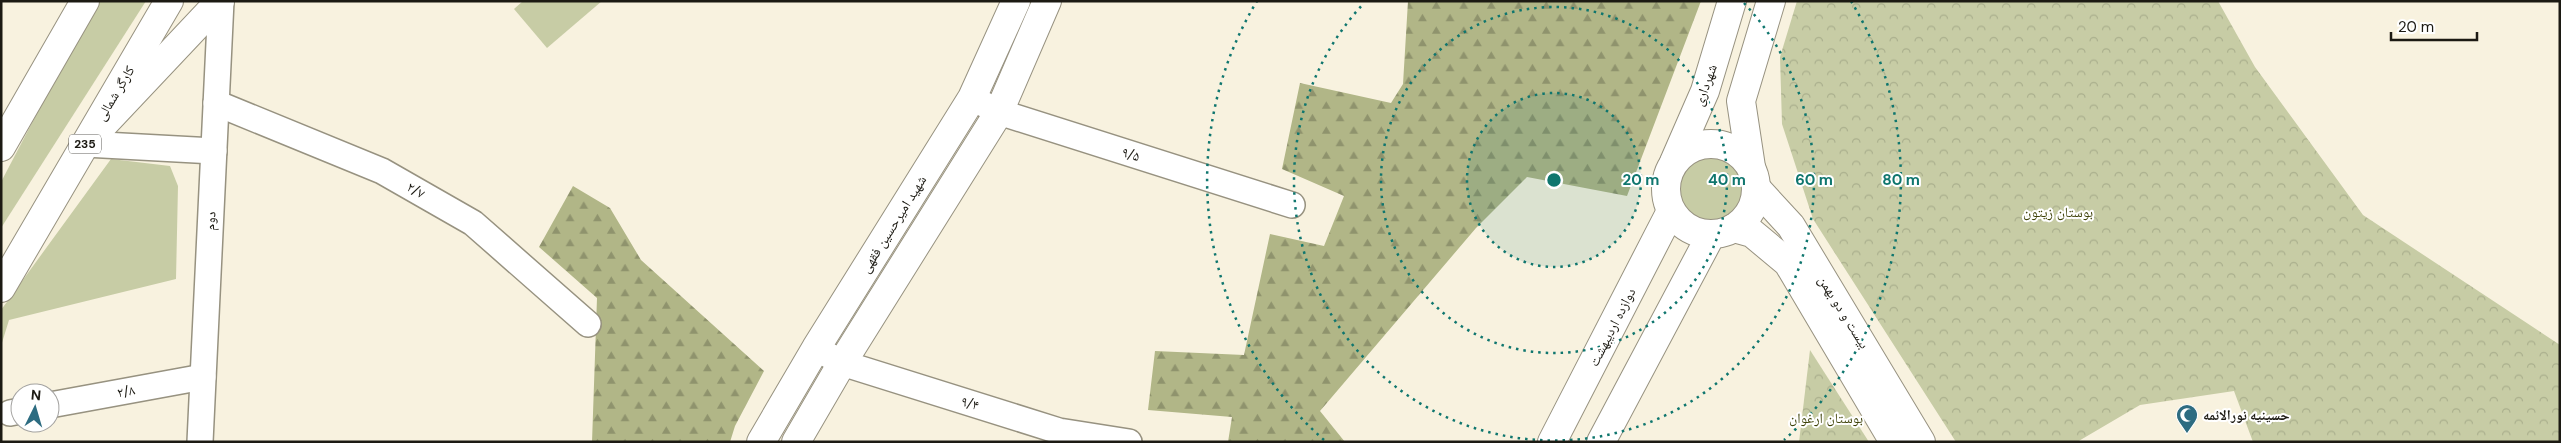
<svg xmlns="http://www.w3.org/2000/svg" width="2561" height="443" font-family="'DM Sans','Noto Naskh Arabic',sans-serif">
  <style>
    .green { fill: #c7cca5 }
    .forest { fill: url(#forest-firs) }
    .park { fill: url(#park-crowns) }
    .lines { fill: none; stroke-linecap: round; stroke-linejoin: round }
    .minor-casing { stroke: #979280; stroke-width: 28 }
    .tertiary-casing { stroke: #979280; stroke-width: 30 }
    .secondary-casing { stroke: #979280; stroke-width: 30 }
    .primary-casing { stroke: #979280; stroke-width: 30 }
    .minor { stroke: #fff; stroke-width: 25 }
    .tertiary { stroke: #fff; stroke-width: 28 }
    .secondary { stroke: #fff; stroke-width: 28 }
    .primary { stroke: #fff; stroke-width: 28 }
    .ring { fill: none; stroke: #0f766e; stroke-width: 2.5; stroke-dasharray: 2.5 5 }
    .labels { text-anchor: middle; stroke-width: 4; stroke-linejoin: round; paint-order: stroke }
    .shield { fill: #fff; stroke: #605f5a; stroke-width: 1 }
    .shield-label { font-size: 12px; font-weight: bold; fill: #1c1a13 }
    .street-label { font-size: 14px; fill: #1c1a13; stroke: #fff }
    .park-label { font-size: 14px; fill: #3e4208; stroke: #fff }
    .poi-label { font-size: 14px; font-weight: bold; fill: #1c1a13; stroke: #fff; text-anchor: start }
    .centre { fill: #0f766e; stroke: #fff; stroke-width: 2.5 }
    .ring-label { font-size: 15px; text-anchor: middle; font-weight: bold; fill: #0f766e; stroke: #fff; stroke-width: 4; stroke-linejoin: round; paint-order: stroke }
  </style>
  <defs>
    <pattern id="forest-firs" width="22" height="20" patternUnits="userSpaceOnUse" patternTransform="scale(1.25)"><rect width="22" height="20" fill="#b1b687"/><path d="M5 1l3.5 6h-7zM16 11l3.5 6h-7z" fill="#8f936d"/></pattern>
    <pattern id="park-crowns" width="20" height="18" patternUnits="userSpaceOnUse" patternTransform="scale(1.25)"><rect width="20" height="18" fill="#c7cca5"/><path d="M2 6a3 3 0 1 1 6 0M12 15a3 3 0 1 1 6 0" fill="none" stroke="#aaaf8d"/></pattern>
  </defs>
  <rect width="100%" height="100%" fill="#f8f2df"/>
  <g class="green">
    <path d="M96,1H146L1,228V182Z"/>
    <path d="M523,1H602L547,48L514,9Z"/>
    <circle cx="1711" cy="188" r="36"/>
    <path d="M111,159L170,166L178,186L176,279L9,320L1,346V310Z"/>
  </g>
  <g class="forest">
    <path d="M1408,1H1701L1627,196L1527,177L1476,228L1320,411L1345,442H1228L1232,417L1148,410L1155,351L1244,355L1270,234L1324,246L1344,196L1282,169L1300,83L1391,103L1403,84Z"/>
    <path d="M573,186L610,208L641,260L764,371L735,426L730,442H592L597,298L539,247Z"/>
  </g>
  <g class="park">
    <path d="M1797,1H2218L2255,67L2363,215L2560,345V442H2253L2234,391L2140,405L2077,442H1956L1813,219L1782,124L1780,57Z"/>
    <path d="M1810,350L1869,442H1799Z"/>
  </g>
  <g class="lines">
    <g class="minor-casing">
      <g id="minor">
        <path d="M972,98L999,112L1292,205"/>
        <path d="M216,103L382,171L473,223L588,324"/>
        <path d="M85,144L214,151"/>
        <path d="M816,348L842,363L1059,431L1129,442"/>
        <path d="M50,405L203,377"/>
        <path d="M10,413L20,411"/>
        <path d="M200,442L221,1"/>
      </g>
    </g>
    <g class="tertiary-casing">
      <g id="tertiary">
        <circle cx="1711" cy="189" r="45"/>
        <path d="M1674,162L1705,91L1732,1"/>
        <path d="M1751,167L1741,101L1771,1"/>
        <path d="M1757,189L1791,226L1921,442"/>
        <path d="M1734,228L1752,233L1788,263L1894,442"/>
        <path d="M761,442L816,348L972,98L1016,1"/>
        <path d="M796,442L842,363L999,112L1047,1"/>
        <path d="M1552,442L1671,211"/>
        <path d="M1601,442L1711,235"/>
      </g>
    </g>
    <g class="secondary-casing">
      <path id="secondary" d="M103,125L220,1"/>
    </g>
    <g class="primary-casing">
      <g id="primary">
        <path d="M1,147L85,1"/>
        <path d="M1,288L169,1"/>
      </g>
    </g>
    <use href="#minor" class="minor"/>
    <use href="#tertiary" class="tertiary"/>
    <use href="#secondary" class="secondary"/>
    <use href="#primary" class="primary"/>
  </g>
  <circle cx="1554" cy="180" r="87" fill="#0f766e" fill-opacity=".12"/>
  <g class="ring">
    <circle cx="1554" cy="180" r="87"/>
    <circle cx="1554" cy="180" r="173"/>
    <path d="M1744 3A260 260 0 1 1 1364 3"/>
    <path d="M1324 440A347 347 0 0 1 1257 1M1851 1A347 347 0 0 1 1784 440"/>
  </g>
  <defs>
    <g id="mosque-pin" transform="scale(1.125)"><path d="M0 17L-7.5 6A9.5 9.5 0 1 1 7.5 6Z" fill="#2d6c81" stroke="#fff"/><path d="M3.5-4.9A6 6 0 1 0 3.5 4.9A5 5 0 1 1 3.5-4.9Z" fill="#fff"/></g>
  </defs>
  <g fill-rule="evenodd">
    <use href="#mosque-pin" x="2187" y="415"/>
  </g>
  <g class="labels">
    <rect class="shield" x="69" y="134.5" width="32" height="19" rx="4"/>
    <g class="shield-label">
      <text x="85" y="148">235</text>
    </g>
    <g class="street-label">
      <text transform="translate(1705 85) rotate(-70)" y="5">شهرداری</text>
      <text transform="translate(115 93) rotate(-59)" y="5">کارگر شمالی</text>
      <text transform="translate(1131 154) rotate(18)" y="5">۹/۵</text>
      <text transform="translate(416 190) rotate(30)" y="5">۲/۷</text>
      <text transform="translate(210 221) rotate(-87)" y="5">دوم</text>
      <text transform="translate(893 224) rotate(-58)" y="5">شهید امیرحسین فقهی</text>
      <text transform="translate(1844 312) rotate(58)" y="5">بیست و دو بهمن</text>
      <text transform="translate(1612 327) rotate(-63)" y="5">دوازده اردیبهشت</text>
      <text transform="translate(126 391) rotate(-10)" y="5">۲/۸</text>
      <text transform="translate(970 403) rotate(17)" y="5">۹/۴</text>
    </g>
    <g class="park-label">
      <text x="2058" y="217">بوستان زیتون</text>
      <text x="1826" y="423">بوستان ارغوان</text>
    </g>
    <g class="poi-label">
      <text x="2203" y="420">حسینیه نورالائمه</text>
    </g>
  </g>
  <circle cx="1554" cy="180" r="8" class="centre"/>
  <g class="ring-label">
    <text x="1641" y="185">20 m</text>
    <text x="1727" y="185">40 m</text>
    <text x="1814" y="185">60 m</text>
    <text x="1901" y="185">80 m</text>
  </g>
  <rect width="2561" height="443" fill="none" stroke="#1c1a13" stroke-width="5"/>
  <g transform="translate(35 408) rotate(5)"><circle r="24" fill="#ffffff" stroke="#a4a3a1"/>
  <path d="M0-4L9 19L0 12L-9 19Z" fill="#2d6c81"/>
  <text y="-8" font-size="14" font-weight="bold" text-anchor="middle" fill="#1c1a13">N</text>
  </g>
  <path d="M2391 32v8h86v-8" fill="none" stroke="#1c1a13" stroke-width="2.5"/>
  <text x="2398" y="32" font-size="15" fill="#1c1a13" stroke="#ffffff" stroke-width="4" paint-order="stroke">20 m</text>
</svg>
